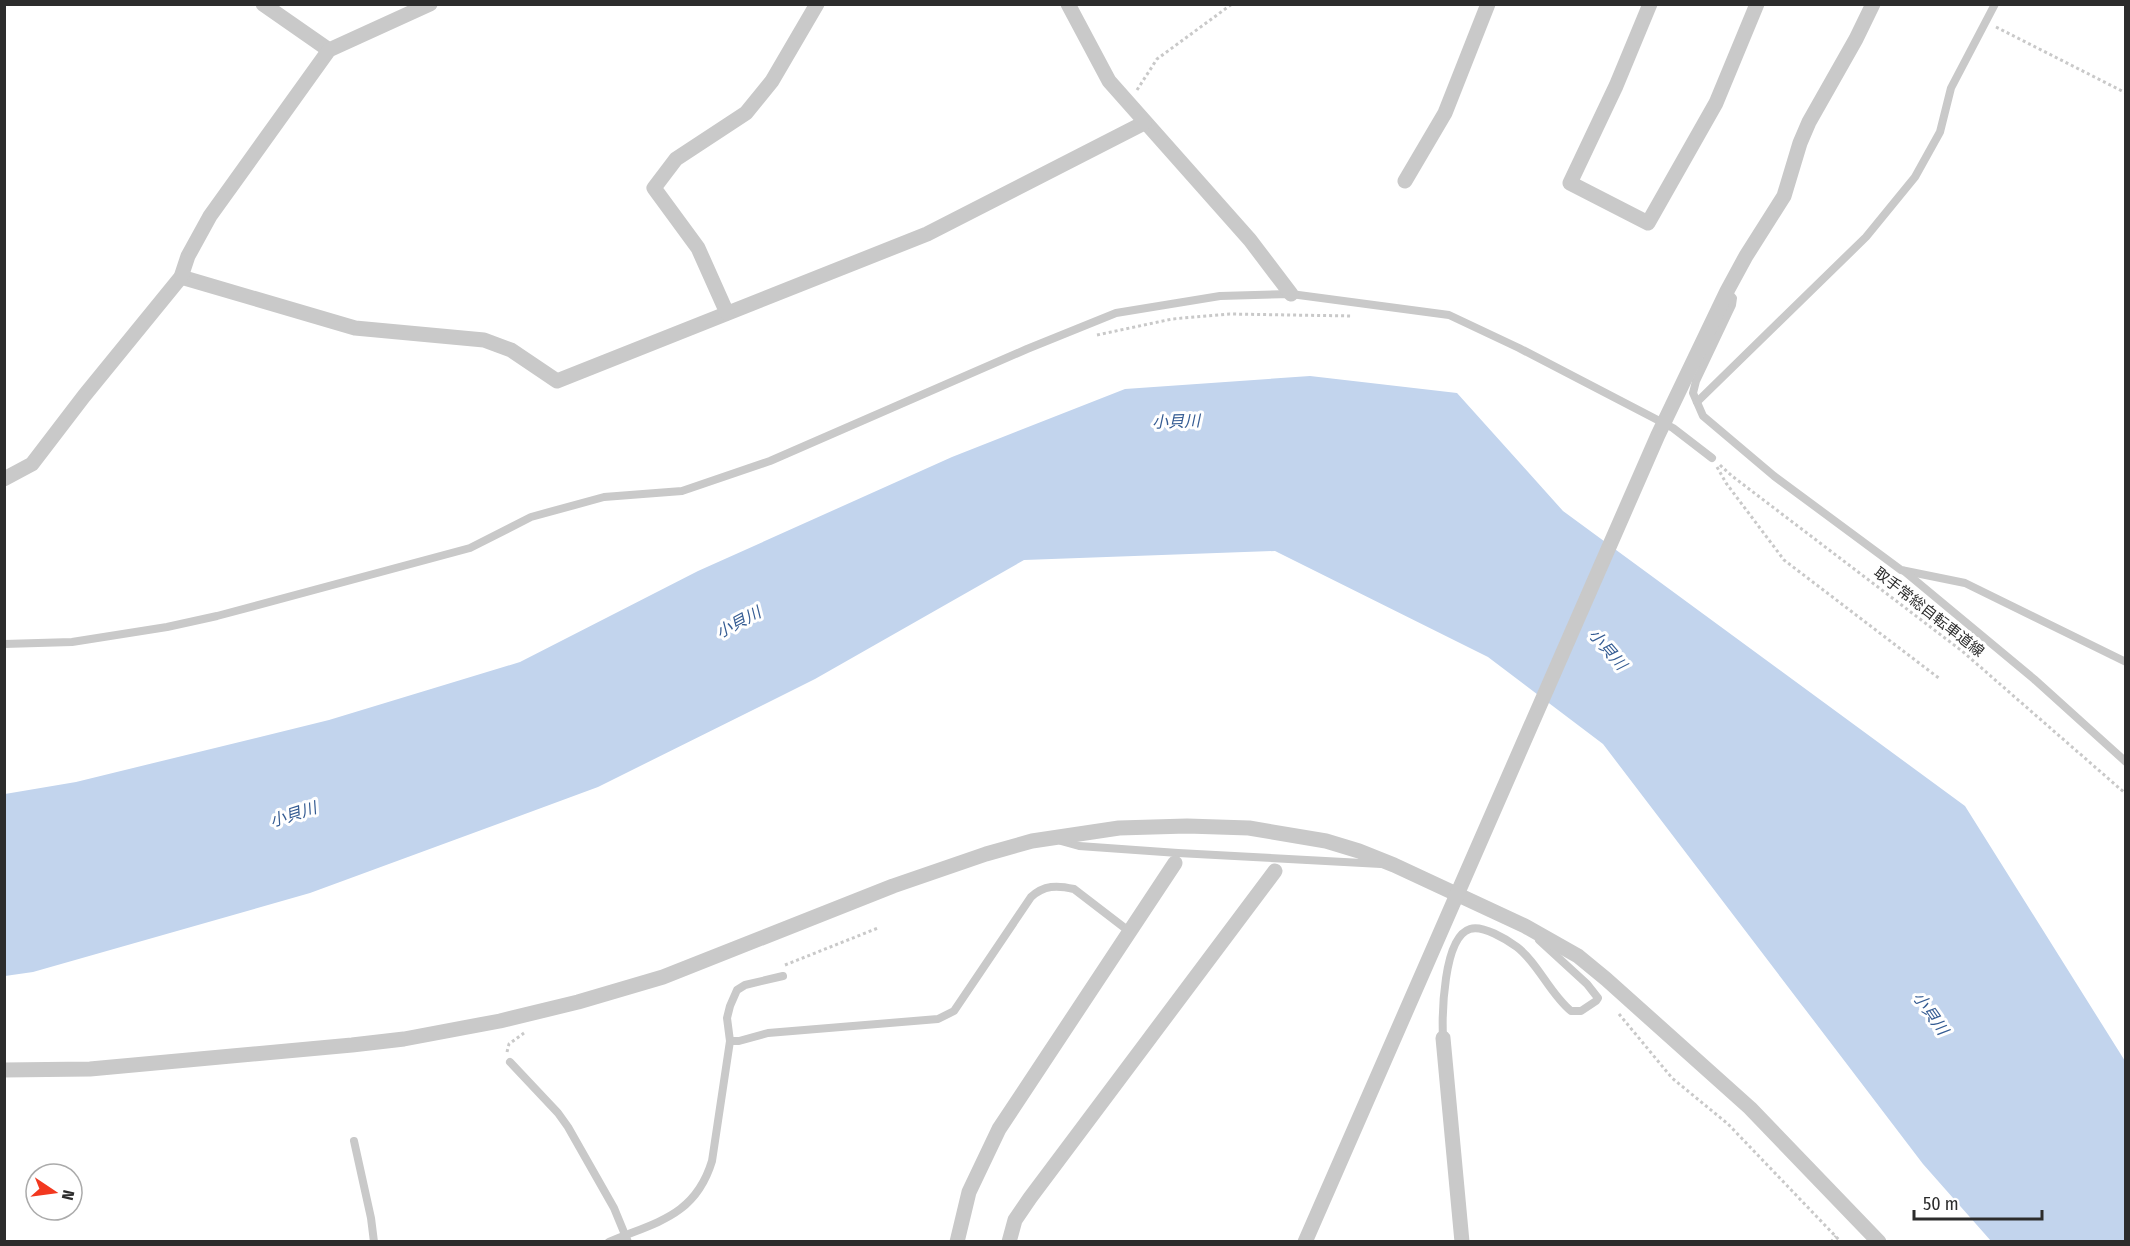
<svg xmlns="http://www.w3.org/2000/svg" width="2130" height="1246" font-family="'Fira Sans Condensed','Noto Sans JP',sans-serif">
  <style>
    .water { fill: #c2d4ed }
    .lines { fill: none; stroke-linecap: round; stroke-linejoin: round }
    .path { stroke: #c9c9c9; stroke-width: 3; stroke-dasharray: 3 3; stroke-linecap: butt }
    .lane { stroke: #c9c9c9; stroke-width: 8 }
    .street { stroke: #c9c9c9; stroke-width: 15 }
    .labels { text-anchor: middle; stroke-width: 6; stroke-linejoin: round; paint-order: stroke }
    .street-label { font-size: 15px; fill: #2c2c2c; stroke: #fff }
    .water-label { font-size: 16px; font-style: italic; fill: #355c93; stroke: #fff }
  </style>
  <rect width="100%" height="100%" fill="#fff"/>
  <path class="water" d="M1310,376L1457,393L1563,511L1965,806L2125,1061V1241H1991L1923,1164L1603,744L1488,657L1275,551L1024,560L815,679L598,787L310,893L33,972L5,976V794L76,782L329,720L520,662L698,571L952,457L1125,389Z"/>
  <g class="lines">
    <g class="path">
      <path d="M1996,27L2126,93"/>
      <path d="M1137,90L1157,59L1232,4"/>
      <path d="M1097,335L1172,319L1230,314L1352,316"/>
      <path d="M1720,465L1732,476L1962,651L2126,794"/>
      <path d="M1717,467L1726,483L1784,560L1940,679"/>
      <path d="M785,965L878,928"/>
      <path d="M1619,1014L1672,1078L1728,1124L1841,1242"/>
      <path d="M507,1052L509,1044L524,1033"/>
      <path d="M1831,1242L1836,1236"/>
    </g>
    <g class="lane">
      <path d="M1727,291L1733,298L1732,305L1696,381L1693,393L1703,416L1774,476L1901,570L1965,583L2126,662"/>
      <path d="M1697,402L1866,237L1915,177L1940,132L1951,88L1995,4"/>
      <path d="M1904,571L2034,679L2126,762"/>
      <path d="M4,644L72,642L167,627L217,616L470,548L531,517L604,497L682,491L770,461L1027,349L1116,313L1220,296L1291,294L1449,315L1519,348L1673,428L1712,458"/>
      <path d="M1061,841L1079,846L1178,853L1381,864"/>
      <path d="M1443,1038C1442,1016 1443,937 1470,929C1483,925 1506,939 1517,947C1538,963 1550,994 1571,1011H1581L1596,1001L1598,998L1587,984L1539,940"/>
      <path d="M730,1041H739L768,1033L938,1019L954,1011L1031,897C1044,885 1057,885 1074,889L1130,932"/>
      <path d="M510,1062L558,1113L568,1127L614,1208L628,1242"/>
      <path d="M354,1141L371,1218L374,1242"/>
      <path d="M609,1242C655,1222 695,1217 712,1161L730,1041L727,1018L730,1006L737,990L745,985L783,976"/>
    </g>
    <g class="street">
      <path d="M263,4L329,50"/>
      <path d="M1068,4L1109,81L1250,240L1291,294"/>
      <path d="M1650,4L1616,86L1570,183L1648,223L1716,103L1757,4"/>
      <path d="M1405,181L1445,113L1488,4"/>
      <path d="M181,277L355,328L484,340L511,350L557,381L927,234L1144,123"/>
      <path d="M727,313L698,248L654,188L676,159L746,113L772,81L817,4"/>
      <path d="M4,479L32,464L84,396L181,277L188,256L210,216L329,50L430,4"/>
      <path d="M1443,1038L1462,1242"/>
      <path d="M4,1070L90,1069L352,1045L404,1039L500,1021L578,1002L663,977L893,886L986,854L1032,841L1119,828L1187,826L1249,828L1326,841L1359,851L1394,865L1525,926L1578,956L1606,979L1750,1108L1879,1242"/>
      <path d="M957,1242L969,1192L999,1129L1175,863"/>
      <path d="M1009,1242L1015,1220L1030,1198L1275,871"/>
      <path d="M1305,1242L1658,435L1727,291L1746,256L1784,196L1800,143L1809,122L1856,39L1873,4"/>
    </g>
  </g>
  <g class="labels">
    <g class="street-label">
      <text transform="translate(1929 612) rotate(38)" y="5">取手常総自転車道線</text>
    </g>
    <g class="water-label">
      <text transform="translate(1176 421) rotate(-2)" y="6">小貝川</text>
      <text transform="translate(738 622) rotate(-28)" y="6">小貝川</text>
      <text transform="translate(1608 649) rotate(49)" y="6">小貝川</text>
      <text transform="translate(293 814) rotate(-18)" y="6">小貝川</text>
      <text transform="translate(1931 1013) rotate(55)" y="6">小貝川</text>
    </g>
  </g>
  <rect width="2130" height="1246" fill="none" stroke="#2c2c2c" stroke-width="12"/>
  <g transform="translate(54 1192) rotate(103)"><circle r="28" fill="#ffffff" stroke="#ababab" stroke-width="1.5"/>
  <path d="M0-4.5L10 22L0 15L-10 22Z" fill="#f2381f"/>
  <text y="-9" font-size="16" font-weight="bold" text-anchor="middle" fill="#2c2c2c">N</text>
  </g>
  <path d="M1914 1210v9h128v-9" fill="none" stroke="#2c2c2c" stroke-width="3"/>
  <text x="1923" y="1210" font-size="18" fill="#2c2c2c" stroke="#ffffff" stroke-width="4.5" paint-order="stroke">50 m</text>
</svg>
